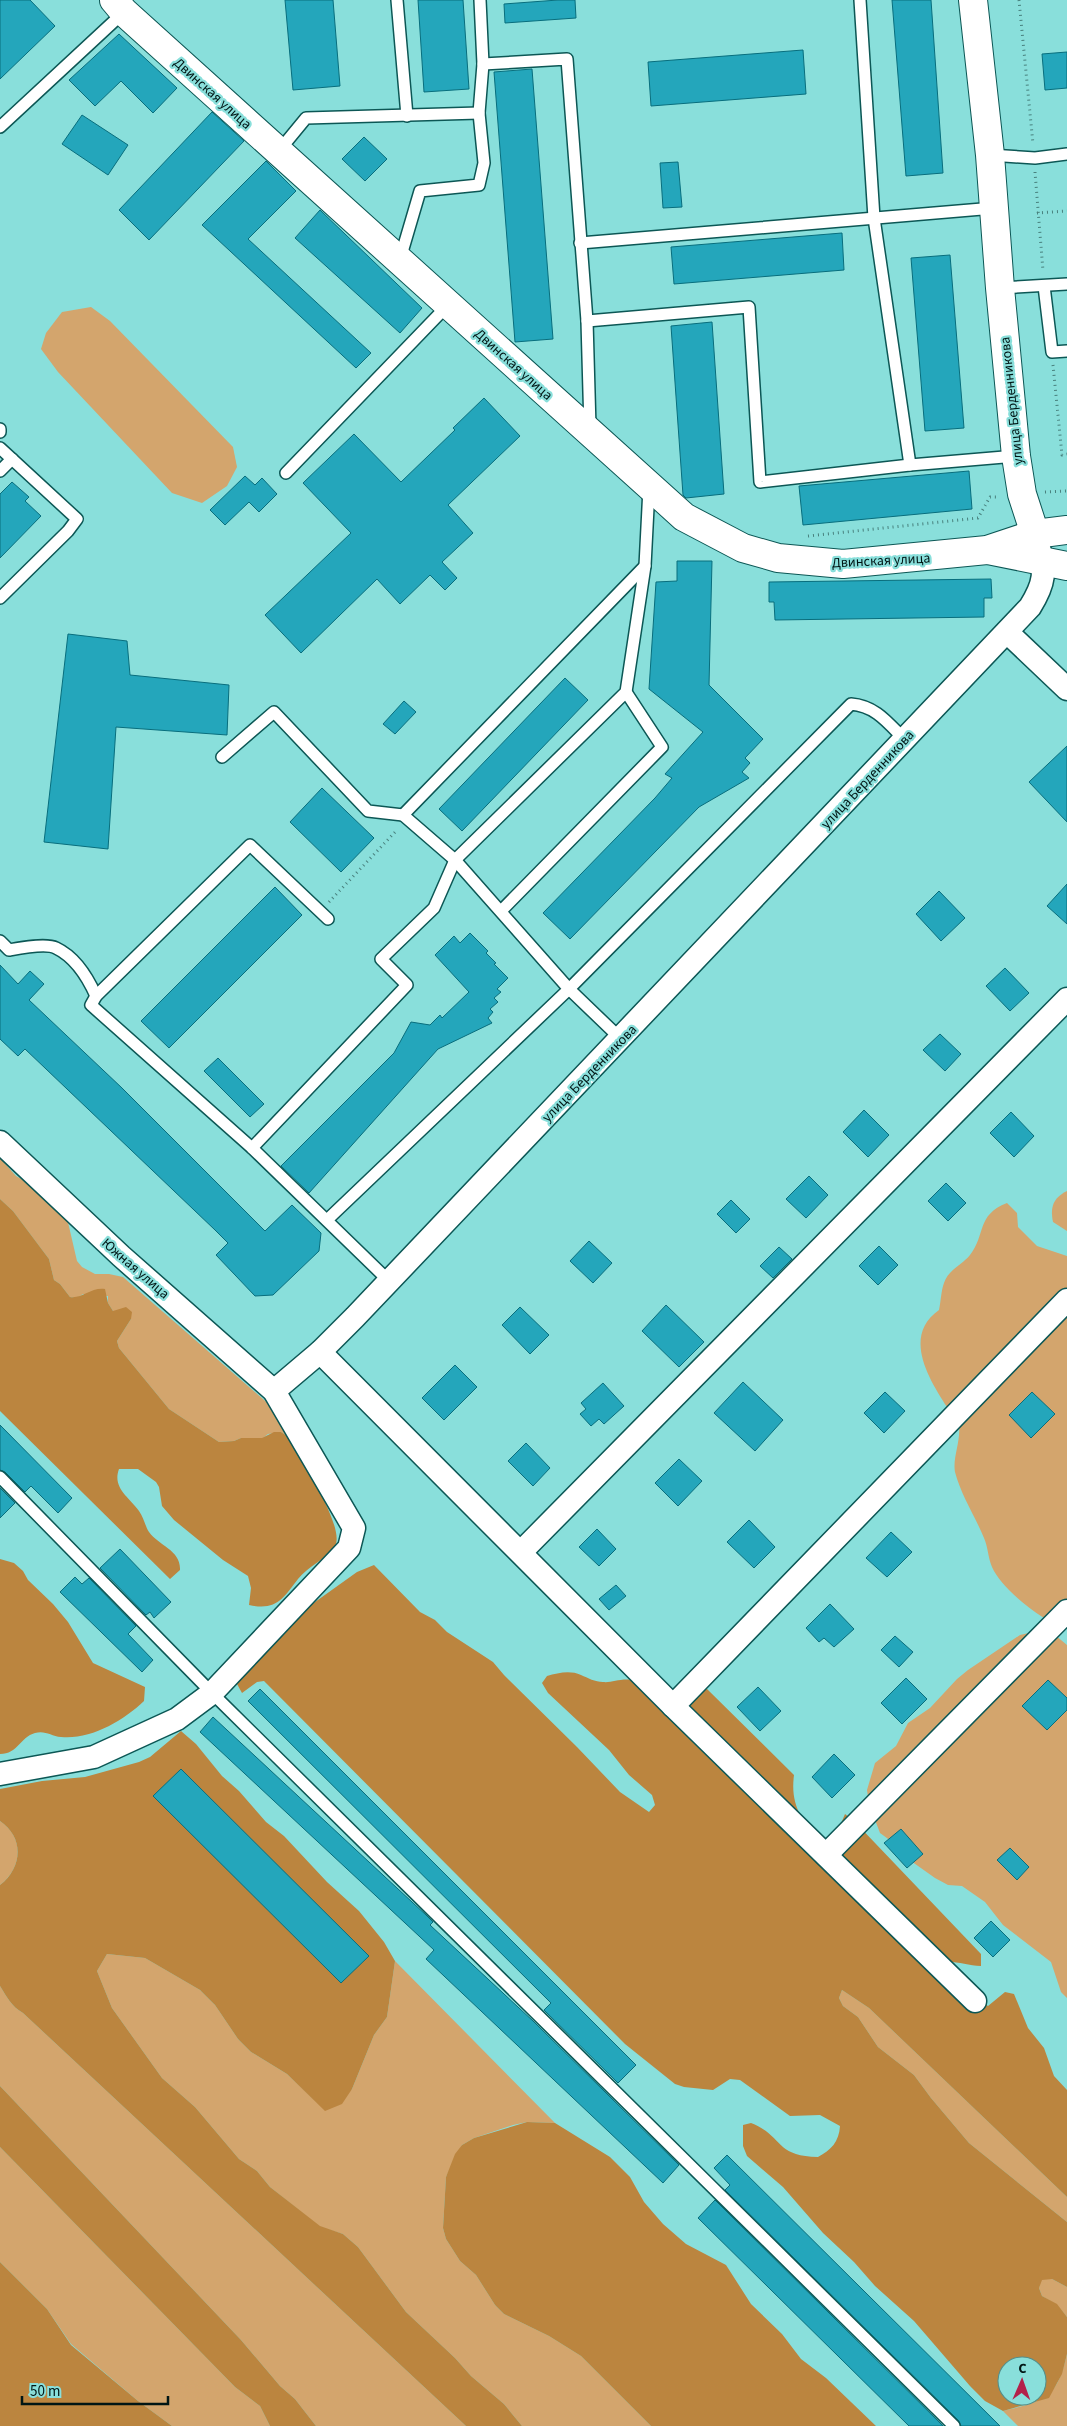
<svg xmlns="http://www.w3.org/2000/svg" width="1067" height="2426" font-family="'Source Sans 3',sans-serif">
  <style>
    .green { fill: #d3a56d }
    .forest { fill: #bb853f; fill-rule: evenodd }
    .building { fill: #24a6bb; stroke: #086e7d }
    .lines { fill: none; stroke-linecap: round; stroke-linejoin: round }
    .service-casing { stroke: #0c5755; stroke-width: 14 }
    .minor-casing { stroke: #0c5755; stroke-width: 25 }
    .tertiary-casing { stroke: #0c5755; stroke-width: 30 }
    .path { stroke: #48807d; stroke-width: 3; stroke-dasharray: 1 4; stroke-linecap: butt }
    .service { stroke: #fff; stroke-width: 11 }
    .minor { stroke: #fff; stroke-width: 22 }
    .tertiary { stroke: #fff; stroke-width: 28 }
    .labels { text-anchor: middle; stroke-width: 4.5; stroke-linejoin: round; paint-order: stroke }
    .street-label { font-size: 14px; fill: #001615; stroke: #89dfdb }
  </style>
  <rect width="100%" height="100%" fill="#89dfdb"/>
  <g class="green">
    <path d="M91,307L110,321L233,447L237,467L227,486L202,503L172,493L58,372L41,349L46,333L62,312Z"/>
    <path d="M0,1158L16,1176L35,1187L67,1218L77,1261L82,1267L95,1274H109L123,1277L271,1406L287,1436L281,1432L268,1434L263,1438H241L234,1441L219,1442L169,1409L119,1348L117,1341L131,1319L120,1311H113L108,1303V1296L83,1294L77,1298L70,1297L60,1284L54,1280L49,1259L13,1211L0,1199Z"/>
    <path d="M1067,1191V1231L1053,1222C1050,1207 1053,1198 1067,1191Z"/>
    <path d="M1007,1203L1017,1213L1018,1227L1037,1246L1067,1256V1629C1044,1622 1002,1590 992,1567C988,1558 988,1547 984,1538C975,1516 961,1495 955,1472C952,1456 964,1435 957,1419C955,1415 949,1411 947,1407C929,1379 902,1336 939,1310C941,1301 941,1291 944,1283C948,1270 962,1265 970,1255C986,1235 976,1215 1007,1203Z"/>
    <path d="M1033,1632L1055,1635L1067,1645V1998L1061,1992L1051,1962L1003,1925L985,1902L962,1886L948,1885L935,1878L911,1861L891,1841L880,1833L869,1804L867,1790L875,1763L896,1746L908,1723L930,1708L957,1679L968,1670L1020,1635Z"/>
    <path d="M0,1821C25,1838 22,1868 0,1885Z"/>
    <path d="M107,1954L145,1958L200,1990L215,2005L238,2039L251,2052L287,2074L325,2110L352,2089L374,2035L387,2017L395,1961L555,2123L527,2122L513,2125L474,2138L462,2145L446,2177L443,2228L446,2239L460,2261L476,2275L495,2305L504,2314L549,2336L581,2356L651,2426H522L504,2404L471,2376L455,2358L406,2312L358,2247L343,2234L320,2227L270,2187L257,2171L239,2159L195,2107L162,2078L112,2008L97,1971Z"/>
    <path d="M0,1986C7,1997 11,2006 23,2013L466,2426H316L295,2399L280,2386L241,2340L0,2086Z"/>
    <path d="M842,1990L869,2008L1067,2197V2222L969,2143L931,2098L914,2075L878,2047L858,2017L843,2006L839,1998Z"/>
    <path d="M0,2147L235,2387L260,2406L270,2426H172L138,2401L71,2344L47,2309L0,2262Z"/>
    <path d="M1041,2279H1052L1067,2287V2317L1057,2305L1042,2296L1039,2288Z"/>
    <path d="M1067,2354V2426H1018L1003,2411C1046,2400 1056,2400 1067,2354Z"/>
  </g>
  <g class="forest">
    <path d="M0,1199L13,1211L49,1259L54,1280L60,1284L70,1297C82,1299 91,1287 105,1289L108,1303L113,1311L126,1307L132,1312L131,1319L117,1341L119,1348L169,1409L219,1442L234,1441L241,1438H262L274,1432H281L287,1436C299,1455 346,1528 335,1546C327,1559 308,1566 298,1579C283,1598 277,1611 249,1605L251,1588L248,1576L223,1560L174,1520L162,1506L159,1487L156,1482L138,1469H119C112,1488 129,1497 139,1511C144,1518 145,1526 149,1532C159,1546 181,1550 180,1570L170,1579L0,1411Z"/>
    <path d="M0,1559L14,1563L23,1571L28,1580L53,1604L68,1622L93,1663L145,1687L144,1701C123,1721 90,1740 61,1737C51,1736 45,1730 35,1733C20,1737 18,1754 0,1754Z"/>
    <path d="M374,1565L420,1612L435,1620L447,1632L493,1662L504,1675L577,1747L620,1792L649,1812L655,1805L652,1795L629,1775L609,1750L548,1693L542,1683L547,1676C558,1673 570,1670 581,1675C588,1678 595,1682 603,1682C612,1683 620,1678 633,1680C655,1685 685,1703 706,1688L794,1775C790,1806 802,1819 819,1843L837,1833L845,1814L854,1821L981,1954V1966C968,1966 957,1961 945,1962L969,1994L988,2006L1005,1992L1014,1994L1028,2028L1044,2048L1054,2076L1067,2090V2197L869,2008L842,1990L839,1998L843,2006L858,2017L878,2047L914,2075L931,2098L969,2143L1067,2222V2287L1052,2279L1042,2280L1039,2288L1042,2296L1057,2304L1067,2317V2354L1062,2374L1049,2398L1003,2411L985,2401L970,2386L914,2321L875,2286L854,2262L823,2233L783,2187L747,2156L743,2146V2125L751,2123C784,2136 774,2156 818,2157C831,2150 839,2142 840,2126L820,2115L790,2116L740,2080L730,2079L713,2090L684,2087L675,2084L625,2044L264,1681L257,1682L242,1693L237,1684L240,1675L308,1607L357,1572ZM1007,2366H1037V2396H1007Z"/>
    <path d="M181,1731L196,1744L222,1776L239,1791L266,1822L284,1836L327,1882L359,1911L384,1942L395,1961L387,2017L374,2035L352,2089L342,2104L325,2111L287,2074L251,2052L238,2039L215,2005L200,1990L145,1958L107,1954L97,1971L112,2008L162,2078L195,2107L239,2159L257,2171L270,2187L320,2226L343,2234L358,2247L406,2312L455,2358L471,2376L504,2404L522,2426H466L23,2013C11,2006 7,1997 0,1986V1885C22,1868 25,1838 0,1821V1789L42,1781L85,1777L139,1762L150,1757Z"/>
    <path d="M0,2086L241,2340L280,2386L295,2399L316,2426H270L260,2406L235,2387L0,2147Z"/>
    <path d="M527,2122L555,2123L610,2157L630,2177L644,2202L663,2224L686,2244L726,2265L751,2304L782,2334L801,2359L826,2378L876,2426H651L581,2356L549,2336L504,2314L495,2305L476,2275L460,2261L446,2239L443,2228L446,2177L455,2154L462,2145L474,2138Z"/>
    <path d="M0,2262L47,2309L71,2345L138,2401L172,2426H0Z"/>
  </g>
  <g class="building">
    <path d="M0,0H30L55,26L0,79Z"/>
    <path d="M285,0H333L340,86L293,90Z"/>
    <path d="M418,0H463L469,89L424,92Z"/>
    <path d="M558,0H575L576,18L505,23L504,4Z"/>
    <path d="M892,0H931L943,173L906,176Z"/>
    <path d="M119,34L177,88L153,113L121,81L95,106L69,80Z"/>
    <path d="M803,50L806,94L651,106L648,62Z"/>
    <path d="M1067,52V88L1045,90L1042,54Z"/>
    <path d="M532,69L553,339L515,342L494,72Z"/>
    <path d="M212,112L244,141L149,240L119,210Z"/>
    <path d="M82,115L128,145L108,175L62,144Z"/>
    <path d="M364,137L387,159L365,181L342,159Z"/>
    <path d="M266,161L296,191L248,239L371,353L356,368L202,225Z"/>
    <path d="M678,162L682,207L663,208L660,163Z"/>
    <path d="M320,210L422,308L400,333L295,238Z"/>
    <path d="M842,233L844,270L674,284L671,247Z"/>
    <path d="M950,255L964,428L925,431L911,258Z"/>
    <path d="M712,322L724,494L686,498L683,495L671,326Z"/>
    <path d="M484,398L520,436L448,505L473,533L442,562L457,578L445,590L430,575L400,604L377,579L301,653L265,615L351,533L303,483L354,434L401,482L455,430L453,428Z"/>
    <path d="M969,471L972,509L803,525L799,486Z"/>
    <path d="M245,476L255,485L262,478L277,494L259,512L249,502L225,525L210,510Z"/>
    <path d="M12,482L29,497L25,501L41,516L0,558V494Z"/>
    <path d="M677,561H712L709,685L763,739L745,758L750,763L742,772L749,778L699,807L570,939L543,913L655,798L672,778L665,774L703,732L649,689L656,582L677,581Z"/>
    <path d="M991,579L992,598H984V617L775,620L774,602H769V582Z"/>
    <path d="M68,634L127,641L130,675L229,685L227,735L116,727L108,849L44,842Z"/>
    <path d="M565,678L588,700L462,831L439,809Z"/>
    <path d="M404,701L416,712L395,734L383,724Z"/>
    <path d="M1067,746V822L1029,782Z"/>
    <path d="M322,788L374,838L341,872L290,822Z"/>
    <path d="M1067,884V924L1047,906Z"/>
    <path d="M275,887L302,915L169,1048L141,1021Z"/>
    <path d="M939,891L965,918L941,941L916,914Z"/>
    <path d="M470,933L488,951L486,953L496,963L494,964L508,978L497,989L501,992L494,998L498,1002L490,1009L493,1012L488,1018L492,1023L438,1049L309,1193L281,1166L394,1053L411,1022L430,1025L440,1015L442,1018L469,992L435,955L454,936L460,943Z"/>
    <path d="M0,965L18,984L30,971L44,984L29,1000L122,1088L265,1231L292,1205L321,1233L319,1251L273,1295L255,1296L216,1255L228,1243L215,1230L25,1049L18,1056L0,1039Z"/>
    <path d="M1005,968L1029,993L1010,1011L986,986Z"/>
    <path d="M940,1034L961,1054L945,1071L923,1050Z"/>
    <path d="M218,1058L264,1104L250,1117L204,1071Z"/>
    <path d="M864,1110L889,1135L868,1157L843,1132Z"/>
    <path d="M1011,1112L1034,1136L1014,1157L990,1133Z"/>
    <path d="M809,1176L828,1195L806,1218L786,1199Z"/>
    <path d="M946,1183L966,1203L948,1221L928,1201Z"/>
    <path d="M731,1200L750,1219L736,1233L717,1214Z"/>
    <path d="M589,1241L612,1263L593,1283L570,1261Z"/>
    <path d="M879,1246L898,1265L878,1285L859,1266Z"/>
    <path d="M779,1247L792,1259L773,1278L760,1266Z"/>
    <path d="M666,1305L704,1342L679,1367L642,1331Z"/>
    <path d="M520,1307L549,1335L530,1354L502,1325Z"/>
    <path d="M455,1365L477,1387L444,1420L422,1398Z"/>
    <path d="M743,1382L783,1420L755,1451L714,1413Z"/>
    <path d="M603,1383L624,1406L604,1424L599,1419L591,1426L580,1414L586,1409L581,1403Z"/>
    <path d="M885,1392L905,1411L884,1433L864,1413Z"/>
    <path d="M1032,1392L1055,1414L1031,1438L1009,1415Z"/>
    <path d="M0,1425L72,1498L58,1513L31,1486L25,1492L5,1472L0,1470Z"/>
    <path d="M526,1443L550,1468L533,1486L508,1461Z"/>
    <path d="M679,1459L702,1481L678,1506L655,1483Z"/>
    <path d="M0,1488L15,1503L0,1518Z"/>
    <path d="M749,1520L775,1547L754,1568L727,1542Z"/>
    <path d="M597,1529L616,1549L599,1566L579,1547Z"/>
    <path d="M891,1532L912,1552L887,1577L866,1558Z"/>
    <path d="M120,1549L171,1602L154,1618L150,1612L146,1615L100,1568Z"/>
    <path d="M75,1577L82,1584L89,1578L136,1626L128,1634L153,1660L142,1672L60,1592Z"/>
    <path d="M616,1585L626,1596L609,1610L599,1599Z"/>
    <path d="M830,1604L854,1629L834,1647L824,1638L819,1642L806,1628Z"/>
    <path d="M895,1636L913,1652L899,1667L881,1650Z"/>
    <path d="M906,1678L927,1699L902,1724L881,1703Z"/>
    <path d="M1048,1680L1067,1698V1710L1047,1730L1022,1706Z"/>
    <path d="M758,1687L781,1711L760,1731L737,1707Z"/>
    <path d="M260,1689L636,2065L618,2083L544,2010L551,2003L248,1701Z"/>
    <path d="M213,1717L426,1915L433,1922L430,1925L533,2021L679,2165L663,2183L426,1959L434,1950L200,1732Z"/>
    <path d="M834,1754L855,1775L832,1798L812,1777Z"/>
    <path d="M181,1769L369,1956L341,1983L153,1796Z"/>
    <path d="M901,1829L923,1854L907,1868L884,1843Z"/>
    <path d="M1010,1848L1029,1867L1017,1880L997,1860Z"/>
    <path d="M991,1921L1010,1940L993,1957L974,1938Z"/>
    <path d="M727,2155L1000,2426H961L959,2421L725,2190L730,2185L714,2168Z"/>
    <path d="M715,2200L943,2426H909L698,2218Z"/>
  </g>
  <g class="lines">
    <g class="service-casing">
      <g id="service">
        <path d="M397,0L407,116"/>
        <path d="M860,0L874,218L910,465"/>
        <path d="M483,64L567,59L587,321L590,428"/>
        <path d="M0,127L124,12"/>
        <path d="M278,152L306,118L479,113"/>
        <path d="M990,155L1035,158L1067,154"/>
        <path d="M580,243L994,208"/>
        <path d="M400,259L420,191L479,185L484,163L479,113L483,64L480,0"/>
        <path d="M1044,286L1052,352L1067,351"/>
        <path d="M1000,288L1067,284"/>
        <path d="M587,321L749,307L760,482L910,465L1016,456"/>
        <path d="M0,429V432"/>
        <path d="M0,448L77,519L68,531L0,598"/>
        <path d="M0,471L12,459"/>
        <path d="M286,473L448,305"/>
        <path d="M222,757L274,712L368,811L403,815"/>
        <path d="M501,911L662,747L626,692"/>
        <path d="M328,919L250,845L96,996L91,1005L252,1148L389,1281"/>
        <path d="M0,941L9,950C20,948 46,943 56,948C75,957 88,978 96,996"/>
        <path d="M621,1039L569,989L455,860L403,815L645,566"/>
        <path d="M252,1148L407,985L381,959L434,908L455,860L626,692L645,566L649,488"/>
        <path d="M327,1220L569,989L851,704C876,706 888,723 905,740"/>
        <path d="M0,1477L212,1693L954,2426"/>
      </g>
    </g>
    <g class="minor-casing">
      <g id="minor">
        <path d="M1007,632L1067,689"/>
        <path d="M0,1142L121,1256L274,1391L354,1528L349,1548L212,1693L177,1719L94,1757L0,1774"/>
        <path d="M320,1352L673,1706L975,2001"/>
        <path d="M274,1391L320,1352L355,1317L1030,607C1045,583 1046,572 1038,544"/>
        <path d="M521,1552L1067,999"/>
        <path d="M673,1706L1067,1300"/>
        <path d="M826,1855L1067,1611"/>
      </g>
    </g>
    <g class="tertiary-casing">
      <g id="tertiary">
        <path d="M114,0L124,12L684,517L743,548L778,558L843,564L987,550L1035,534L1067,530"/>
        <path d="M973,0L990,155L1000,288L1016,456L1022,494L1035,534"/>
        <path d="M988,550L1067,566"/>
      </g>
    </g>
    <g class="path">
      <path d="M1019,0L1033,144"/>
      <path d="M1035,172L1043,271"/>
      <path d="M1037,213L1067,211"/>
      <path d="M1053,365L1062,455L1067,454"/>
      <path d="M1045,492L1067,491"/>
      <path d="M808,536L978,518L990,497H999"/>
      <path d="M329,902L397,830"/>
    </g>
    <use href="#service" class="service"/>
    <use href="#minor" class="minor"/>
    <use href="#tertiary" class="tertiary"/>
  </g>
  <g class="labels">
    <g class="street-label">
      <text transform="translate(213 93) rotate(42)" y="5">Двинская улица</text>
      <text transform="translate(514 364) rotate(42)" y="5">Двинская улица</text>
      <text transform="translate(1011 401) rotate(-96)" y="5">улица Берденникова</text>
      <text transform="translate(881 560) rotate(-3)" y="5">Двинская улица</text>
      <text transform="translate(867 779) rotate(-47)" y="5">улица Берденникова</text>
      <text transform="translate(589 1073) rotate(-46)" y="5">улица Берденникова</text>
      <text transform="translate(136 1268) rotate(41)" y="5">Южная улица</text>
    </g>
  </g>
  <g transform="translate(1022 2381) rotate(2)"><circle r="24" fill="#89dfdb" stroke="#528f8c"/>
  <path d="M0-4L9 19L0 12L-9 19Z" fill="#b3214a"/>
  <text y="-8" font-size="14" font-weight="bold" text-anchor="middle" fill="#001615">С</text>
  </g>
  <path d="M22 2396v8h146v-8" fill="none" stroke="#001615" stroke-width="2.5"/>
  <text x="30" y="2396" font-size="15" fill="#001615" stroke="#89dfdb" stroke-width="4" paint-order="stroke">50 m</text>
</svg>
